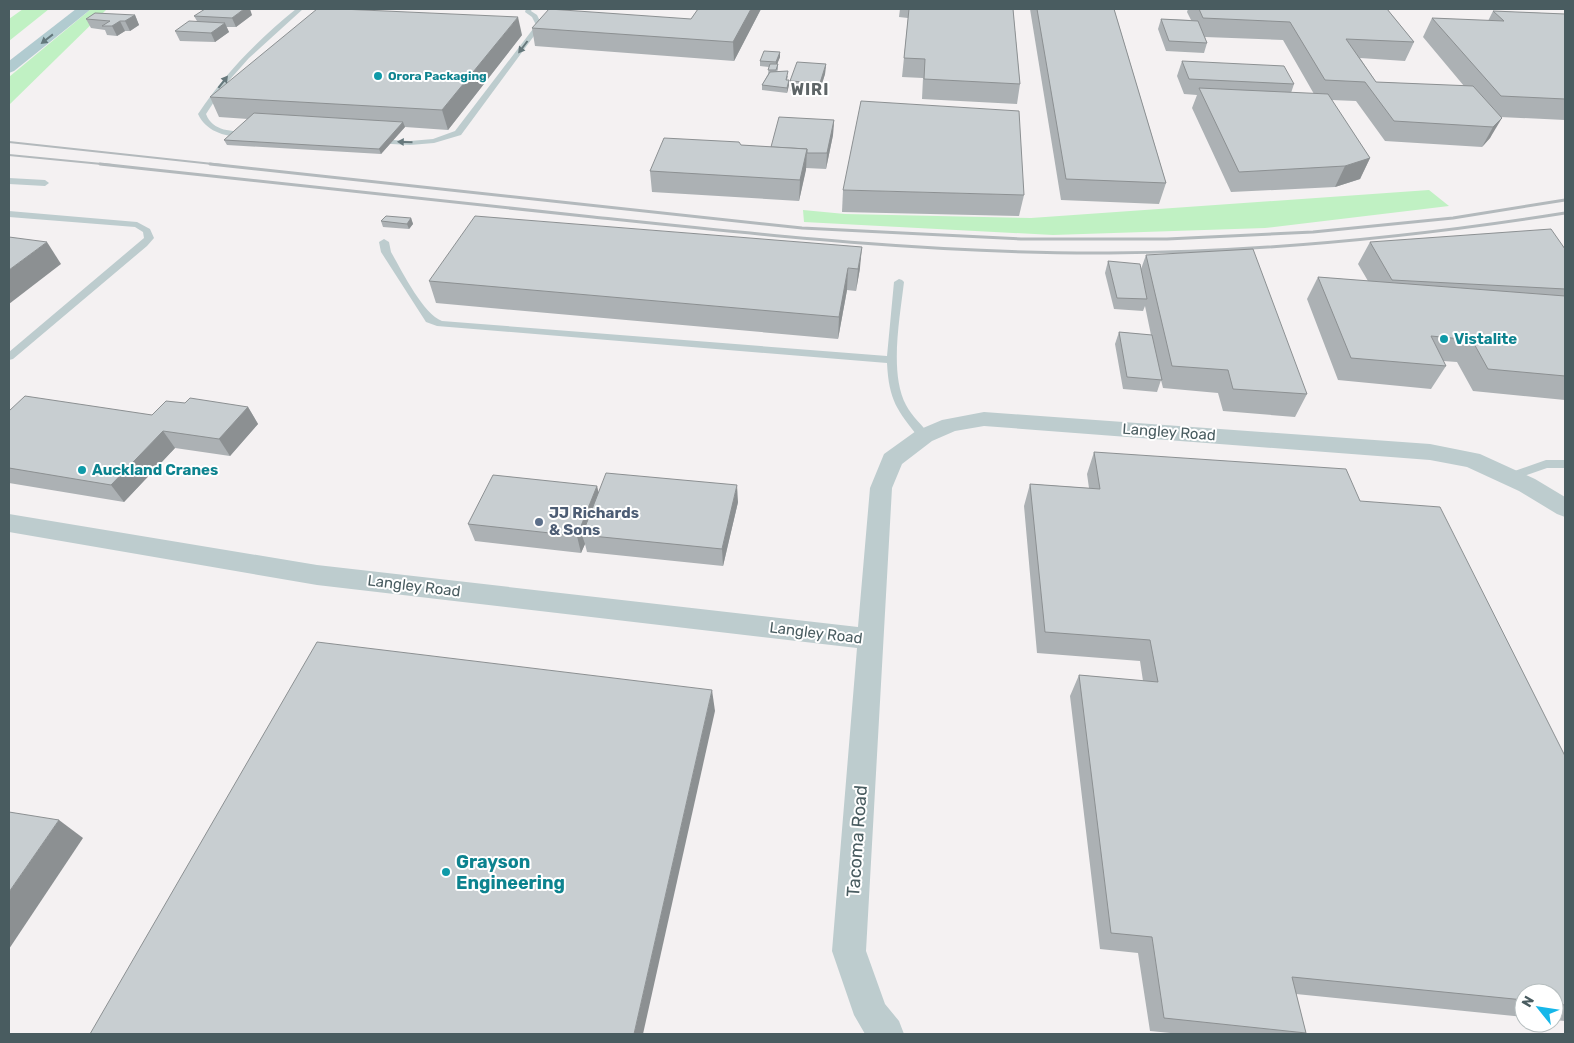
<svg xmlns="http://www.w3.org/2000/svg" width="1574" height="1043" font-family="Rubik,sans-serif">
  <style>
    .green { fill: #c0f1c3 }
    .lines { fill: none; stroke-linecap: round; stroke-linejoin: round }
    .lane { fill: #bdccce; fill-rule: evenodd }
    .street { fill: #bdccce; fill-rule: evenodd }
    .primary { fill: #b1cbd0; fill-rule: evenodd }
    .rail-far1 { stroke: #b3b9bc; stroke-width: 2 }
    .rail { stroke: #b3b9bc; stroke-width: 3 }
    .wall { fill: #acb1b4 }
    .shaded-wall { fill: #8c9092 }
    .building { fill: #c8ced1; stroke: #8c9092 }
    .oneway { fill: #63787c }
    .oneway2 { fill: #66787c }
    .culture-dot { fill: #0f9aa8; stroke: #fff; stroke-width: 2 }
    .service-dot { fill: #5c6f8a; stroke: #fff; stroke-width: 2 }
    .labels { text-anchor: middle; stroke-width: 4; stroke-linejoin: round; paint-order: stroke }
    .far-culture-label { font-size: 12px; font-weight: bold; fill: #0d838f; stroke: #fff; text-anchor: start }
    .culture-label { font-size: 15px; font-weight: bold; fill: #0d838f; stroke: #fff; text-anchor: start }
    .street-label { font-size: 15px; fill: #495c60; stroke: #fff }
    .service-label { font-size: 15px; font-weight: bold; fill: #4e5e75; stroke: #fff; text-anchor: start }
    .far-district-label { font-size: 16px; font-weight: bold; letter-spacing: 1px; fill: #5e6567; stroke: #fff }
    .near-street-label { font-size: 18px; fill: #495c60; stroke: #fff }
    .near-culture-label { font-size: 18px; font-weight: bold; fill: #0d838f; stroke: #fff; text-anchor: start }
  </style>
  <rect width="100%" height="100%" fill="#f4f1f2"/>
  <g class="green">
    <path d="M23,9H49L9,41V19Z"/>
    <path d="M91,9H107L9,105V77Z"/>
    <path d="M1429,190L1449,206L1265,228L1053,235L804,222L803,210L845,214L1031,218Z"/>
  </g>
  <g class="lines">
    <g class="lane">
      <path d="M296,9H303L249,58L225,85L206,114C213,132 232,131 249,132L253,134L252,136C232,139 207,134 198,114C225,73 258,40 296,9Z"/>
      <path d="M526,9H532L531,11L537,15L542,25L461,135L434,143L410,145L373,143V139H376L410,141L433,139L455,131L536,25L532,17L525,12Z"/>
      <path d="M9,178L45,180L49,183L45,186L9,184Z"/>
      <path d="M9,211L137,222L150,229L154,238L147,246L13,359L9,360V352L144,238L143,232L135,227L9,217Z"/>
      <path d="M384,239L389,242L391,252C402,271 423,314 442,321L887,356L894,282L899,279L902,280L904,282C900,317 889,373 906,405C912,417 923,425 930,436L928,439H920C897,410 889,401 887,363L437,326L426,322L381,252L379,242Z"/>
      <path d="M1546,460H1565V468H1547L1510,481L1504,477L1506,474Z"/>
    </g>
    <path class="street" d="M984,412L1430,444L1480,454L1535,479L1565,497V517L1557,514L1519,491L1467,467L1430,460L984,426L955,431L932,441L902,464L892,488L866,951L885,1004L899,1021L904,1034H865L854,1015L832,951L857,648L317,585L9,532V514L317,565L858,627L870,488L884,454L916,431L942,420Z"/>
    <path class="primary" d="M76,9H91L14,71L9,73V61Z"/>
    <g class="rail-far1">
      <path d="M9,142L222,165"/>
      <path d="M9,155L112,165"/>
    </g>
    <g class="rail">
      <path d="M100,164C264,182 428,199 593,217C764,235 936,254 1109,253C1262,252 1414,237 1565,213"/>
      <path d="M210,164L802,228L1021,239H1167L1313,232L1453,218L1565,200"/>
    </g>
  </g>
  <g class="wall">
    <path d="M698,9H761L734,61L535,46L532,28L691,19Z"/>
    <path d="M900,9H1013L1020,84L1017,104L922,99L923,78L902,77L908,18L899,17Z"/>
    <path d="M1030,9H1114L1166,183L1159,204L1061,200Z"/>
    <path d="M1188,9H1387L1414,42L1405,61L1360,58L1376,82L1464,86L1423,37L1432,18L1488,21L1493,11L1565,14V120L1500,117L1490,138L1482,147L1385,141L1356,101L1331,100L1370,158L1360,179L1335,187L1231,192L1192,108L1197,95L1184,94L1177,76L1182,61L1294,84L1291,93L1314,94L1283,40L1205,37L1207,43L1204,53L1166,51L1158,29L1161,19L1191,20L1187,12Z"/>
    <path d="M135,15L139,25L130,31H125L117,36L107,35L105,30L91,28L86,19Z"/>
    <path d="M252,15L236,27H226L229,32L215,42L180,41L175,31L197,21L194,16Z"/>
    <path d="M522,35L448,130L405,127L381,154L227,145L224,140L248,119L219,117L210,97Z"/>
    <path d="M780,52V57L777,64H778V69L777,72L788,76L787,80L789,85L787,93L762,90V85L768,74L769,67L760,66V61Z"/>
    <path d="M826,64L825,74L819,93L790,91V81Z"/>
    <path d="M834,120L833,135L826,169L806,168L799,201L652,192L650,171L741,145L771,147Z"/>
    <path d="M843,190L1024,195L1019,216L842,212Z"/>
    <path d="M411,218L413,224L409,229L383,227L381,221Z"/>
    <path d="M1370,242L1565,249V400L1473,391L1457,362L1443,361L1446,366L1431,389L1338,380L1307,299L1318,277L1368,281L1358,264Z"/>
    <path d="M1146,255L1307,394L1295,417L1223,411L1218,393L1163,388L1161,380L1157,392L1123,389L1115,344L1119,332L1151,335L1145,306L1143,311L1114,309L1105,273L1108,261L1141,269Z"/>
    <path d="M860,268L856,291L847,290L838,339L436,303L429,281Z"/>
    <path d="M185,403L248,407L258,424L230,456L175,448L124,502L9,483V411L152,415Z"/>
    <path d="M1094,452L1360,501L1565,756V1021L1554,1020V993H1524V1017L1296,994L1306,1033L1304,1034H1181L1150,1031L1138,953L1100,949L1070,696L1079,675L1143,681L1140,661L1037,653L1024,506L1030,484L1089,488L1087,474Z"/>
    <path d="M597,486L598,492L738,502L723,566L587,552L585,544L581,553L475,541L468,524Z"/>
  </g>
  <g class="shaded-wall">
    <path d="M244,9H250L252,15L236,27L232,18Z"/>
    <path d="M751,9H761L734,61L733,42Z"/>
    <path d="M135,15L139,25L130,31L125,21Z"/>
    <path d="M518,17L522,35L448,130L442,110Z"/>
    <path d="M120,21L125,31L117,36L112,26Z"/>
    <path d="M225,23L229,32L215,42L211,33Z"/>
    <path d="M780,52V57L776,67V62Z"/>
    <path d="M826,64L825,74L819,93L820,83Z"/>
    <path d="M789,80V85L787,93V88Z"/>
    <path d="M1502,118L1490,138L1482,147L1493,127Z"/>
    <path d="M834,120L833,135L826,169L827,153Z"/>
    <path d="M403,122L405,127L381,154L379,149Z"/>
    <path d="M807,149L806,170L799,201L800,180Z"/>
    <path d="M1370,158L1360,179L1335,187L1345,166Z"/>
    <path d="M411,218L413,224L409,229L407,224Z"/>
    <path d="M47,242L61,264L9,304V270Z"/>
    <path d="M862,247L860,268L856,291L858,269Z"/>
    <path d="M848,268L847,290L838,339L839,317Z"/>
    <path d="M248,407L258,424L230,456L219,439Z"/>
    <path d="M163,431L175,448L124,502L111,485Z"/>
    <path d="M737,485L738,502L723,566L722,549Z"/>
    <path d="M597,486L601,503L582,535L585,544L581,553L577,536Z"/>
    <path d="M712,690L715,711L643,1034H634Z"/>
    <path d="M59,820L83,838L9,949V892Z"/>
  </g>
  <g class="building">
    <path d="M205,9H244L232,18L194,16Z"/>
    <path d="M317,9H341L518,17L442,110L210,97Z"/>
    <path d="M549,9L691,19L698,9H751L733,42L532,28Z"/>
    <path d="M909,9H1013L1020,84L924,79L925,59L904,58Z"/>
    <path d="M1037,9H1114L1166,183L1066,179Z"/>
    <path d="M1199,9H1387L1414,42L1346,39L1376,82L1473,86L1502,118L1493,127L1394,121L1365,82L1325,80L1290,22L1203,18Z"/>
    <path d="M1493,11L1565,14V99L1501,96L1432,18L1504,21Z"/>
    <path d="M95,13L135,15L125,21H120L112,26H102L110,21L86,19Z"/>
    <path d="M1161,19L1198,21L1207,43L1169,41Z"/>
    <path d="M189,21L225,23L211,33L175,31Z"/>
    <path d="M764,51L780,52L776,62L760,61Z"/>
    <path d="M1182,61L1284,66L1294,84L1189,79Z"/>
    <path d="M797,62L826,64L820,83L790,81Z"/>
    <path d="M770,64H778L776,70H768Z"/>
    <path d="M788,71L786,80H789L787,88L762,85L770,72Z"/>
    <path d="M1199,88L1328,94L1370,158L1345,166L1239,172Z"/>
    <path d="M861,101L1019,111L1024,195L843,190Z"/>
    <path d="M254,113L403,122L379,149L224,140Z"/>
    <path d="M779,117L834,120L827,153H807V149L771,147Z"/>
    <path d="M664,138L739,142L741,145L807,149L800,180L650,171Z"/>
    <path d="M386,216L411,218L407,224L381,221Z"/>
    <path d="M475,216L862,247L858,269L848,268L839,317L429,281Z"/>
    <path d="M1551,229L1565,249V289L1392,280L1370,242Z"/>
    <path d="M9,237L47,242L9,270Z"/>
    <path d="M1253,249L1307,394L1233,389L1228,370L1172,366L1146,255Z"/>
    <path d="M1108,261L1140,264L1147,299L1117,298Z"/>
    <path d="M1318,277L1565,296V376L1488,369L1472,340L1431,336L1446,366L1351,358Z"/>
    <path d="M1119,332L1152,335L1162,380L1127,377Z"/>
    <path d="M25,396L152,415L166,401L185,403L190,398L248,407L219,439L163,431L111,485L9,468V411Z"/>
    <path d="M1094,452L1346,469L1360,501L1440,507L1565,756V1005L1554,1004V993H1524V1000L1292,977L1306,1033L1164,1018L1152,937L1111,933L1079,675L1158,682L1150,640L1045,632L1030,484L1100,489Z"/>
    <path d="M606,473L737,485L722,549L582,535Z"/>
    <path d="M493,475L597,486L577,536L468,524Z"/>
    <path d="M317,642L712,690L634,1034H90Z"/>
    <path d="M9,812L59,820L9,892Z"/>
  </g>
  <defs><path id="oneway-solid" d="M-6-.8H1V-3.2L6.5 0L1 3.2V.8H-6Z" transform="scale(1.25)"/></defs>
  <use class="oneway" href="#oneway-solid" transform="translate(47 39) rotate(142)"/>
  <g class="oneway2">
    <use href="#oneway-solid" transform="translate(523 47) rotate(127)"/>
    <use href="#oneway-solid" transform="translate(223 82) rotate(-52)"/>
    <use href="#oneway-solid" transform="translate(405 142) rotate(-178)"/>
  </g>
  <g class="culture-dot">
    <circle cx="378" cy="76" r="5"/>
    <circle cx="1444" cy="339" r="5"/>
    <circle cx="82" cy="470" r="5"/>
    <circle cx="446" cy="872" r="5"/>
  </g>
  <circle class="service-dot" cx="539" cy="522" r="5"/>
  <g class="labels">
    <g class="far-culture-label">
      <text x="388" y="80">Orora Packaging</text>
    </g>
    <g class="culture-label">
      <text x="1454" y="344">Vistalite</text>
      <text x="92" y="475">Auckland Cranes</text>
    </g>
    <g class="street-label">
      <text transform="translate(1169 432) rotate(4)" y="5">Langley Road</text>
      <text transform="translate(414 586) rotate(7)" y="5">Langley Road</text>
      <text transform="translate(816 633) rotate(7)" y="5">Langley Road</text>
    </g>
    <g class="service-label">
      <text x="549" y="518">JJ Richards<tspan x="549" dy="17">&amp; Sons</tspan></text>
    </g>
    <g class="far-district-label">
      <text x="810" y="95">WIRI</text>
    </g>
    <g class="near-street-label">
      <text transform="translate(857 841) rotate(-86)" y="6">Tacoma Road</text>
    </g>
    <g class="near-culture-label">
      <text x="456" y="868">Grayson<tspan x="456" dy="21">Engineering</tspan></text>
    </g>
  </g>
  <rect width="1574" height="1043" fill="none" stroke="#495c60" stroke-width="20"/>
  <g transform="translate(1539 1008) rotate(300)"><circle r="24" fill="#ffffff" stroke="#b6bebf"/>
  <path d="M0-4L9 19L0 12L-9 19Z" fill="#16b7e9"/>
  <text y="-8" font-size="14" font-weight="bold" text-anchor="middle" fill="#495c60">N</text>
  </g>
</svg>
